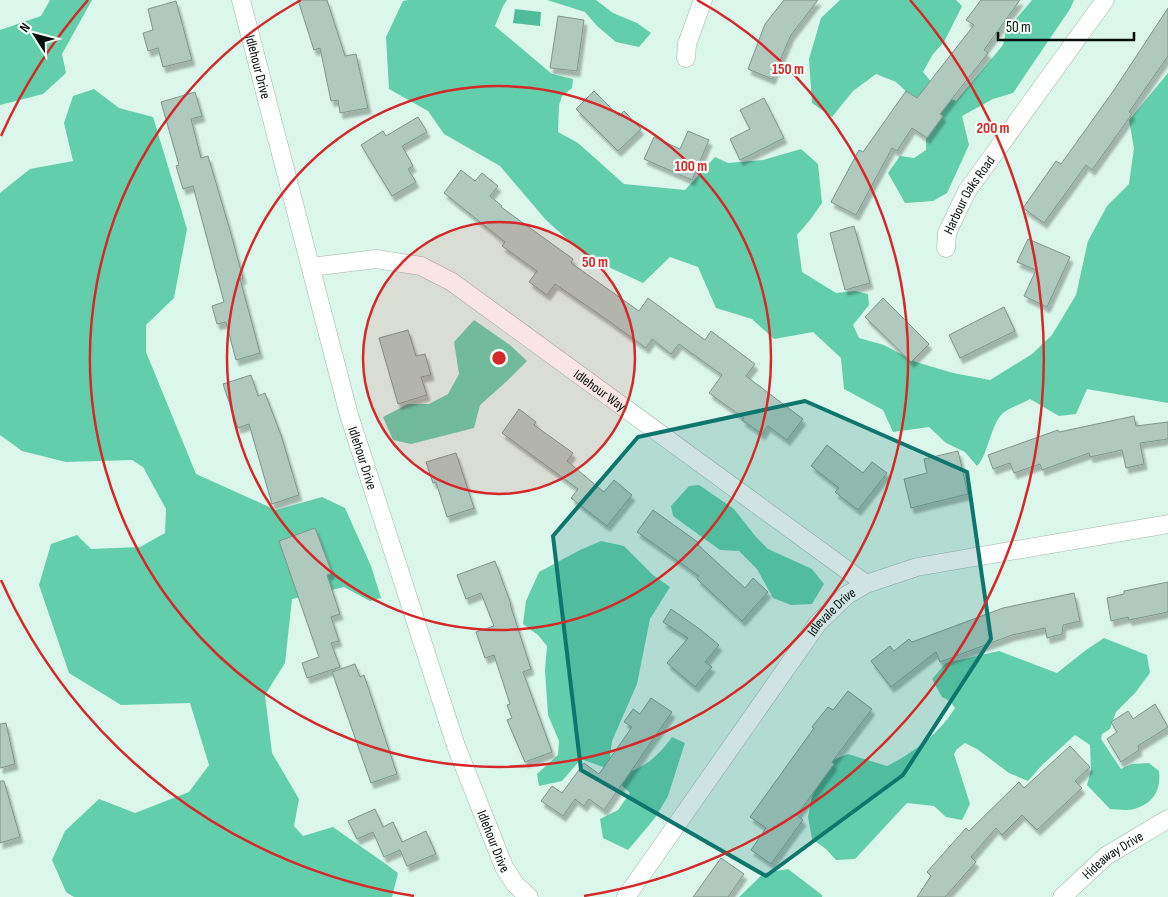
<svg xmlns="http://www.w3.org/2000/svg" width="1168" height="897" font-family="'Sofia Sans Condensed',sans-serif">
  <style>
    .forest { fill: #63ceac }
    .water { fill: #50bc9c }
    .building { fill: #afc9bf; stroke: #7d968d; filter: url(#shadow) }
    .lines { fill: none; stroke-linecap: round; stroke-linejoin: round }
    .street-casing { stroke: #9cb5ab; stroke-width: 19 }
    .street { stroke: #fff; stroke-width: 18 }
    .marked { fill: #0f766e; fill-opacity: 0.2; stroke: #0f766e; stroke-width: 4; stroke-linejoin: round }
    .ring { fill: none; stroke: #d62828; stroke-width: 2.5 }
    .labels { text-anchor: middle; stroke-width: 4.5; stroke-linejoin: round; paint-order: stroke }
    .street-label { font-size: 14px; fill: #060f0b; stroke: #f4fffa }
    .centre { fill: #d62828; stroke: #f4fffa; stroke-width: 2.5 }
    .ring-label { font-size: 15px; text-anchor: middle; font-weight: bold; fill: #d62828; stroke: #f4fffa; stroke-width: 4.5; stroke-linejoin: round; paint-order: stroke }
  </style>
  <defs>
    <filter id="shadow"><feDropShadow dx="3" dy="5.5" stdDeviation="1" flood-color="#0004"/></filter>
  </defs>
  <rect width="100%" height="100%" fill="#dbf6eb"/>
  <g class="forest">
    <path d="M50,0H92L62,54L66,73L43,94L0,105V30L41,16Z"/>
    <path d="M408,0H507L503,6L495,26L552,74L573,79L572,88L562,96L559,105L558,132L578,143L624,184L685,190L715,157L728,163L763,160L801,149L818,164L822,203L810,220L797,235L802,272L836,293L855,291L868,294L869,305L853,325L859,338L884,345L916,362L953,373L990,380L1032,354L1052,335L1076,295L1088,241L1107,206L1129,184L1134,148L1129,120L1168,73V403L1087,389L1076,414L1059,416L1030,399C1023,403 1007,409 1002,414C991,425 987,457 977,466L965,452L946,443L929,427L893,432L883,410L844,389L841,358L813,332L774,339L752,319L716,308L698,267L670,257L643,283L587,257L546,220L500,166L444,134L428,111L389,89L386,37L403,1Z"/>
    <path d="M547,0H596L613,13L637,23L651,33L639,47L616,42L597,26L585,12Z"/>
    <path d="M840,0H956L962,6L944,42L933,54L923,72L942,95L956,101L1003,45L1006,31L1032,0H1074L1070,9L1013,93L993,99L962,116L969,145L947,193L933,201L905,203L888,173L900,156L914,158L926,150V110L896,82L876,74L853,91L832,117L812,103L809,59L821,18Z"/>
    <path d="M94,89L119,108L153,117L187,229L174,298L146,325V352L196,474L276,510L322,497L345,508L371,566L381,598L370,601L344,587L292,599L285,663L265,695L272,753L299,799L294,826L303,836L333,827C355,843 377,857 398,873L392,897H74L66,892L52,860L65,831L99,799L135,813L189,792L209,765L190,703L121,705L69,673L39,585L51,544L77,535L91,549L140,547L165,533L166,509L143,467L132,460L66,462L22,451L0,435V193L30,169L73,161L64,123L73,96Z"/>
    <path d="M474,320L510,345L527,361L506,382L480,405L474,428L411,444L393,440L383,417L408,404H429L448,394L459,374L454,342Z"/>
    <path d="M699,485L734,509L756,537L768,549L812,569L824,584L812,604L791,605L773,598L757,569L739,551L720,550L673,516L671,506L689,486Z"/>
    <path d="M601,541L624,546L653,575L670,587L650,619L637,684L612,741L610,757L631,771C649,765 661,752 672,737L685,743L668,796L655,818L628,850L603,838L600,819L618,810L630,793L603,767L581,759L562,781L539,786L537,774L558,755L559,741L548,715L545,670L547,646L538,635L523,624L526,601L539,572L580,550Z"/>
    <path d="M1104,638L1147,655L1150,673L1135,693L1116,712L1110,729L1102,734L1101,739L1121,769L1132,764L1149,763L1159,771C1161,790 1154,803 1134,809C1127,811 1117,809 1110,809L1087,785L1091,770L1090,745L1075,735L1042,765L1028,781L1009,773L977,749L965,743L957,749L954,754L970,804L962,820L946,817L934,806L907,803L855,859L836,860L826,849L812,839L808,817L812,796L830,761L848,754L887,766C913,753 939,734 955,708L950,701L942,697L932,679L946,663L999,651L1057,673L1086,650Z"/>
    <path d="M788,869L822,895V897H739L764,873Z"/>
  </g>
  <path class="water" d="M515,9L541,12L540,26L513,23Z"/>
  <g class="building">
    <path d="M298,0H327L345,56L356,54L368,108L340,113L338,100L331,101L320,48L314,50Z"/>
    <path d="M784,0H818L791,35L772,79L748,69L765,24Z"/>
    <path d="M981,0H1020L984,50L988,53L940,114L943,116L927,138L912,128L897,151L892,148L856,215L831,202L859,150L863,152L906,91L917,98L974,25L966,20Z"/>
    <path d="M176,1L192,60L163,67L158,48L148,51L143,33L153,30L148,9Z"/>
    <path d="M1168,8V56L1129,112L1132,114L1092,170L1086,165L1044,223L1023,208L1056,161L1061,164L1114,90Z"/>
    <path d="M558,16L584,20L577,71L550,68Z"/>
    <path d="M594,91L619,116L624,111L641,129L618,151L576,109Z"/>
    <path d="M195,92L202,116L191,119L201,158L208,156L229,227L243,278L240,279L260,353L236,360L226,322L217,324L212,306L224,302L193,186L183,189L176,166L179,165L161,102Z"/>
    <path d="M764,98L784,138L740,160L730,139L750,129L740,110Z"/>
    <path d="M418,117L427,132L402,146L413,166L408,169L416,182L392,196L361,145L383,131L386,136Z"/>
    <path d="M688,131L709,140L692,180L644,159L654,137L680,149Z"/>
    <path d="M461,170L475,181L482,173L498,186L490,196L502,206L501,207L573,259L571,263L639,311L648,298L705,340L711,331L755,364L746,376L803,419L787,440L768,426L762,434L742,420L744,418L709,393L722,375L679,344L671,354L652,339L646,348L606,319L555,284L547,295L529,282L537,271L502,246L505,242L444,193Z"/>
    <path d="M854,226L870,283L845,290L830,233Z"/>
    <path d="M1028,239L1070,257L1047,307L1024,296L1036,270L1017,262Z"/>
    <path d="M883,298L929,344L911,362L865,317Z"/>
    <path d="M1004,307L1015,331L960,358L949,335Z"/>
    <path d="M408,330L416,356L425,354L431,375L421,377L427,395L398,404L379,338Z"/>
    <path d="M251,375L258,396L265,393L281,435L299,495L272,504L249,424L238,428L223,384Z"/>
    <path d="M519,409L536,422L534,425L573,453L567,461L604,492L614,480L632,495L607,526L571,498L578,489L502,433Z"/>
    <path d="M1134,416L1136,426L1168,422V439L1140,443L1144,464L1126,468L1122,450L1090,457L1089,453L1042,470L1040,464L1014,473L1010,463L993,469L988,455L1058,430L1059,432Z"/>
    <path d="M827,445L863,473L872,462L887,473L858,510L835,492L839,488L811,466Z"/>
    <path d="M958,451L968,494L911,508L904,479L927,473L924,459Z"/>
    <path d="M456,453L474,508L447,517L436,482L433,483L426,462Z"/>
    <path d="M653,510L699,543L698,545L745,588L753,578L768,592L742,621L697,579L699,576L637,532Z"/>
    <path d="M315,528L332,573L327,575L340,614L331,617L339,641L331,643L340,667L307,678L302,663L319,657L279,541Z"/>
    <path d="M495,561L511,604H510L531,669L523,672L552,752L525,762L507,720L512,718L507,705L510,704L494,655L485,658L476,632L494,626L481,593L466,599L457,575Z"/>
    <path d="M1168,582V612L1129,620L1128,617L1111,621L1107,598L1124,594V591Z"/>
    <path d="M1074,593L1080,621L1063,625L1062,634L1047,638L1045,628L1012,635L940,662L936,652L891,687L871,661L890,646L894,651L909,639L912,642L1003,608Z"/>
    <path d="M671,609L701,630L719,645L705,662L712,667L695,687L667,663L688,638L663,622Z"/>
    <path d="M355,664L360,677L364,675L397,774L371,783L332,672Z"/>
    <path d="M848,691L872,709L832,762L834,764L797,815L803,820L771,864L751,850L766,828L750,817L814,728L812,727L828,707L833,710Z"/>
    <path d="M651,698L672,712L604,810L589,799L584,806L575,799L563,816L541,801L552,786L562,793L584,763L599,774L632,727L624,722L633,709L640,714Z"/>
    <path d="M1155,704L1168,727L1138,746L1139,750L1121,762L1107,739L1117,732L1111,722L1128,711L1133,719Z"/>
    <path d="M6,723L15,764L0,768V724Z"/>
    <path d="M1070,746L1090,767L1075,781L1082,788L1037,830L1022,815L1002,835L996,828L971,857L976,862L945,897H917L931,876L927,872L966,828L969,831L1019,782L1024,788Z"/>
    <path d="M0,781H4L20,837L0,843Z"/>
    <path d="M375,809L383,827L393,822L402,842L426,831L436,854L407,866L400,850L384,857L373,832L357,839L348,821Z"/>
    <path d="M721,858L744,874L728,897H693Z"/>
  </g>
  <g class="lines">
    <g class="street-casing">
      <g id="street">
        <path id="s1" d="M241,0L349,415L456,746L504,867L515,884L529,897"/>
        <path d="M686,58L687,44L703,0"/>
        <path id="s2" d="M946,248L947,233L967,191L1105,0"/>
        <path id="s3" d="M311,267L376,259L421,266L452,282L866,584"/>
        <path id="s4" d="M626,897L818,623L847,595L866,584L917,567L1168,524"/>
        <path id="s5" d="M1062,897L1106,856L1168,819"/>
      </g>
    </g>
    <use href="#street" class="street"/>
  </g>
  <path class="marked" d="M805,401L967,472L991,639L903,775L766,876L581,770L553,536L638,437Z"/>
  <circle cx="499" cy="358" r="136" fill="#d62828" fill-opacity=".12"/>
  <g class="ring">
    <circle cx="499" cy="358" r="136"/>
    <circle cx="499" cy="358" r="272"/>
    <path d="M697 0A409 409 0 1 1 301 0"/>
    <path d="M414 896A545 545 0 0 1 1 580M1 136A545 545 0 0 1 88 0M910 0A545 545 0 0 1 584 896"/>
  </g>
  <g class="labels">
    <g class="street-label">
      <text dy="5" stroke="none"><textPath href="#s1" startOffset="69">Idlehour Drive</textPath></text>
      <text dy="5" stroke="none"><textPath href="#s2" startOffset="59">Harbour Oaks Road</textPath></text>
      <text dy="5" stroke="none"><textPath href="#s3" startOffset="329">Idlehour Way</textPath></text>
      <text dy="5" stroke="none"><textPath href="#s1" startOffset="474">Idlehour Drive</textPath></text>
      <text dy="5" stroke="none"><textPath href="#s4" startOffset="352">Idlevale Drive</textPath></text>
      <text dy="5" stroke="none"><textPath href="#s1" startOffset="879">Idlehour Drive</textPath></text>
      <text dy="5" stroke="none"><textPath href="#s5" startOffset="66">Hideaway Drive</textPath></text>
    </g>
  </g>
  <circle cx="499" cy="358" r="8" class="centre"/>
  <g class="ring-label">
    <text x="788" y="74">150 m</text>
    <text x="993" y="133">200 m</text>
    <text x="691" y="171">100 m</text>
    <text x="595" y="267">50 m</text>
  </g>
  <g transform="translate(35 35) rotate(306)" stroke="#f4fffa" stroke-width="4" paint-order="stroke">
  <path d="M0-4L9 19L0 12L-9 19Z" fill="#060f0b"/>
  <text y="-8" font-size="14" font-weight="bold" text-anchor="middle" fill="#060f0b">N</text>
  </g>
  <path d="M998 32v8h136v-8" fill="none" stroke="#060f0b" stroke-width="2.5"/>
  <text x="1006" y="32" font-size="15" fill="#060f0b" stroke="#f4fffa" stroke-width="4" paint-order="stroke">50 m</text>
</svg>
